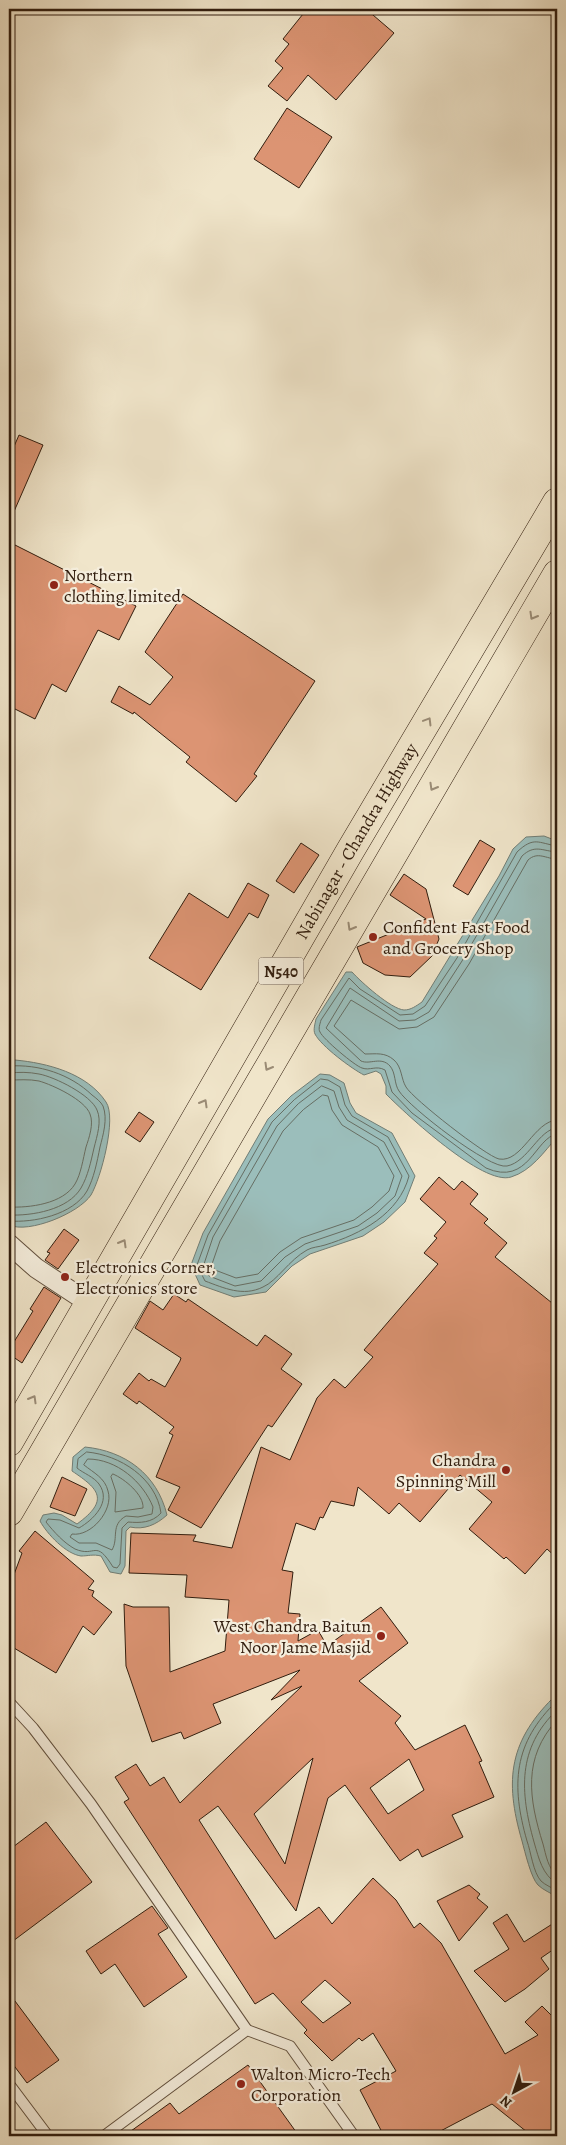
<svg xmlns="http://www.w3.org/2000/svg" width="566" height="2145" font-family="Alegreya,serif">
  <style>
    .water { fill: #9bbebb; stroke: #717e76 }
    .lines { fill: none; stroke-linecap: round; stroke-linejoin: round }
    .shore { stroke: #666e64; stroke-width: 1 }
    .building { fill: #dc9473; stroke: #311d0e; fill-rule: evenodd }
    .service-casing { stroke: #614f3d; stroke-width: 12 }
    .minor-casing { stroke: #614f3d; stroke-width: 21 }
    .trunk-casing { stroke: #311d0e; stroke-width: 29 }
    .service { stroke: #f5eedd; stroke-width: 10 }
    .minor { stroke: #f5eedd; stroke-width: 19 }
    .trunk { stroke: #f0e5ca; stroke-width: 28 }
    .oneway { stroke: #9a8b75 }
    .poi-dot { fill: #8f2418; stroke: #f5eedd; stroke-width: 2 }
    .labels { text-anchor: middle; stroke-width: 4.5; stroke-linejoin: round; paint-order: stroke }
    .shield { fill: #f5eedd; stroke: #6c5c4c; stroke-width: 1 }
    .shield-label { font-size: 16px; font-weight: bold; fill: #311d0e }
    .poi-label { font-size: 18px; fill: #311d0e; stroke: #f5eedd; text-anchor: start }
    .street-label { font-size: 18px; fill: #311d0e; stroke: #f5eedd }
  </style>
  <rect width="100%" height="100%" fill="#f0e5ca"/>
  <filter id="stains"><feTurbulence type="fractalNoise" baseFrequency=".004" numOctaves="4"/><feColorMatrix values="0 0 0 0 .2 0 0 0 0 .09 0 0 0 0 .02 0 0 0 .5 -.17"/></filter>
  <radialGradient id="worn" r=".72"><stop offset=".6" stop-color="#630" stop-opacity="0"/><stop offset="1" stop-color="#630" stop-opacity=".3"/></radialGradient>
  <g class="water">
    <path d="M544,836L557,841V1137C544,1152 531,1171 511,1177C483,1186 406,1114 386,1094V1086L381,1074L376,1071L364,1075C352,1069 321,1046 315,1034C313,1030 315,1024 316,1019L346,972H352C361,982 391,1009 404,1010C411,1010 416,1006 422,1002L499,876L513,849L526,837Z"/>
    <path d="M15,1060C47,1063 87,1073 106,1102C117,1118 101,1178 91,1195C79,1213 29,1234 9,1225V1062Z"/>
    <path d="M320,1074L330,1075L344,1083L350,1103L356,1113L392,1133L415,1176L405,1202L384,1222L363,1236L310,1254L292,1266L266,1292L234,1297L200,1285L191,1265L203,1233L268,1119L291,1096Z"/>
    <path d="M85,1447C125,1451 157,1474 167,1515C156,1525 144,1530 130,1527L126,1531L125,1566L121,1574L110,1572L101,1556C93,1554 88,1556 81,1556C66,1554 47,1534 40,1521L43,1515L54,1513L62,1515L77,1524C110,1500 99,1489 72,1471L73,1457Z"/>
    <path d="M557,1694V1897C551,1893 543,1890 538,1885C531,1878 525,1852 522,1841C504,1779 509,1740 557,1694Z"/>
  </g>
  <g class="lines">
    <g class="shore">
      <path d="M557,846C538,843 534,836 517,852L457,958L425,1006L413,1014L400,1015L360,989L349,978L321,1020C320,1024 318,1029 320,1032C323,1039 355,1066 362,1068C370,1071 376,1065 385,1070L392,1092L412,1113L486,1168C529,1187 535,1137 557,1134"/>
      <path d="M557,852C542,851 535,844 522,856L462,961L429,1012L415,1020L399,1021L350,988L326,1028L361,1061C370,1065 381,1056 390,1066C396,1073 394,1084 399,1091C409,1107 490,1170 507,1166C528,1162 539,1129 557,1128"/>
      <path d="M557,859C546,859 538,851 528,860L469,964L434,1017L417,1027L399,1029L351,1000L334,1026L365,1054C376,1054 385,1052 394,1060C402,1067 401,1079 406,1087C413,1099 486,1156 499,1159C522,1163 534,1121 557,1120"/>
      <path d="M9,1066C39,1064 70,1074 92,1095C96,1098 101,1102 103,1106C108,1119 103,1135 100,1147C97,1162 94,1178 87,1191C73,1215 33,1223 9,1221"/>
      <path d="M9,1073C19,1072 29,1072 39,1074C55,1077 91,1095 97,1110C102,1121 97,1136 94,1148C91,1161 88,1176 81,1188C68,1210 32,1216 9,1215"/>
      <path d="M321,1079L328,1080L340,1087L345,1105L352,1116L388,1137L409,1176C399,1214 361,1234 325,1245C319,1247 312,1247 307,1250C289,1260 277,1281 263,1287C243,1297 224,1288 205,1281L197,1265L208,1235L272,1122L294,1100Z"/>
      <path d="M9,1080C19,1080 29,1079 39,1081C53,1085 85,1100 90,1114C94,1124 89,1138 86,1147C83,1159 81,1174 75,1184C63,1204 29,1208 9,1207"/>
      <path d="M322,1086L334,1091L339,1107L347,1120L384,1142L402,1176L395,1196L377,1213L358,1226L305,1244L285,1257L261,1281L235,1286L209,1276L204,1264L213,1237L277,1126L298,1104Z"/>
      <path d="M323,1095L328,1096L332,1110L342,1125L378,1147L394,1176L389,1191L372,1207L354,1220L301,1238L280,1252L258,1274L236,1278L215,1270L212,1264L220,1241L283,1131L303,1110Z"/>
      <path d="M87,1452C120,1455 156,1478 161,1513C152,1523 140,1523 128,1522L122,1528L120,1564L117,1568L113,1567C95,1538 96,1558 75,1549C64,1543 54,1532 46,1522L48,1519L60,1520L79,1528C93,1520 112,1502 99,1484C94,1477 83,1473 77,1468L78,1459Z"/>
      <path d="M88,1459C117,1459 143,1482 153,1507L152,1514L138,1517L126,1516C110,1525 119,1538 112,1550L96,1543H79L70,1537L72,1534C91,1537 114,1510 108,1491C105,1478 94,1473 84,1465Z"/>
      <path d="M113,1474C125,1479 144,1495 143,1508L115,1512L116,1492L111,1477Z"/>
      <path d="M557,1701C513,1743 511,1785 527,1841C531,1852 533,1872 541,1881C545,1885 553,1888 557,1891"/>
      <path d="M557,1710C517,1748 520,1792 534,1842C539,1859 542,1874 557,1884"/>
      <path d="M557,1720C522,1758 529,1799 543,1844C546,1855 548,1869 557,1875"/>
    </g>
  </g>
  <g class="building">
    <path d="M307,9H366L394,33L336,100L308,75L287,101L268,86L283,68L275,61L289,44L283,39Z"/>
    <path d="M287,108L332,137L299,188L254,159Z"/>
    <path d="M19,435L43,445L9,523V458Z"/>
    <path d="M15,545L136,606L119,640L98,630L66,692L52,684L35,719L9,706V557Z"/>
    <path d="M183,594L315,681L254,774L257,776L236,802L186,762L190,757L134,712L133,714L111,702L119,686L150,705L173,677L145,652Z"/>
    <path d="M480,840L495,849L468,895L453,886Z"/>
    <path d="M301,843L319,855L294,893L276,881Z"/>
    <path d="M404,874L426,889L439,939L432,956L410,977L385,975L363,963L357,947L426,919L390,895Z"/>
    <path d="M248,883L269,895L258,918L249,913L201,990L149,958L189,893L228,918Z"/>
    <path d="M139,1112L154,1122L140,1142L125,1132Z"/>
    <path d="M439,1177L454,1190L462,1181L478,1194L470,1204L488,1219L484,1223L507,1243L495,1257L557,1307V1558L547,1549L525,1574L506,1557L504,1559L469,1529L492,1502L460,1475L420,1522L399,1503L389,1514L358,1487L354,1506L331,1501L323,1518L320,1517L315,1530L296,1523L282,1570L293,1572L288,1613L300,1614L298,1641L318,1630L327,1646L381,1607L408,1643L359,1681L401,1716L395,1723L415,1750L465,1725L482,1761L479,1762L494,1797L452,1815L463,1837L422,1857L418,1849L400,1861L345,1785L328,1798L296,1911L218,1806L199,1820L275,1939L319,1907L332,1924L373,1878L396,1900L414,1928L420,1923L441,1943L505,2054L538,2035L525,2022L542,2006L557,2021V2136H532L492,2104L431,2136H384L360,2090L396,2071L373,2033L362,2041L359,2038L332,2061L304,2033L307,2030L273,1993L255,2004L124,1802L129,1799L115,1777L136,1764L150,1786L164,1777L180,1803L302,1686L271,1700L300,1670L213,1704L221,1723L184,1739L181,1732L152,1742L126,1666L124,1604L133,1607H169L170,1672L225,1651L229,1600L185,1597L187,1575L129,1573L131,1533L196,1535L193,1541L232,1548L261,1447L290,1460L317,1398L334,1379L345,1388L347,1386L373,1357L364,1350L438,1264L424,1253L437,1238L434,1236L446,1222L420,1199ZM313,1758L285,1864L254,1814ZM409,1759L424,1790L388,1814L370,1788ZM325,1980L351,2003L323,2023L301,2002Z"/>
    <path d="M64,1229L79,1240L58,1269L45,1260L50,1253L47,1252Z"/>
    <path d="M44,1287L61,1298L22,1363L9,1354V1350L33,1311L30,1309Z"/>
    <path d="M174,1294L186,1302L188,1299L257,1346L265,1335L292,1354L281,1369L302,1384L272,1427L268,1425L201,1528L168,1510L180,1487L156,1477L173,1435L169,1433L174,1427L139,1401L137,1404L123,1394L139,1373L149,1381L151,1379L165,1387L180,1361L181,1358L135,1328L150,1301L163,1310Z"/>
    <path d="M62,1477L87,1489L75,1516L50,1507Z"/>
    <path d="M35,1531L94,1581L88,1589L94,1591L92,1596L112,1612L94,1635L83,1626L56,1673L9,1645V1588L22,1553L19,1551Z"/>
    <path d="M46,1822L92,1882L9,1944V1850Z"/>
    <path d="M469,1885L480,1894L477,1898L488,1907L459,1941L437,1901Z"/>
    <path d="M152,1906L168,1928L158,1934L187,1977L144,2007L115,1964L101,1974L86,1951Z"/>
    <path d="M507,1914L524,1942L557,1921V1947L541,1958L549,1969L525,1989L505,2002L474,1971L509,1949L493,1923Z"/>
    <path d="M9,1993L59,2060L27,2083L9,2059Z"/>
    <path d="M248,2065L299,2136H124L170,2103L179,2114Z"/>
  </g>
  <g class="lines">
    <g class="service-casing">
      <g id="service">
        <path d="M9,1702L33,1728L91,1804L247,2030"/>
        <path d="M9,2084L48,2136"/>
        <path d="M104,2136L247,2030L290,2046L354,2136"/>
      </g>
    </g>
    <g class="minor-casing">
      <path id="minor" d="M9,1244L36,1268L89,1303"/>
    </g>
    <g class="trunk-casing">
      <g id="trunk">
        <path id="s1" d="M9,1442L350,851L557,502"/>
        <path d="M9,1512L557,574"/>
      </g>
    </g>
    <use href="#service" class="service"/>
    <use href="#minor" class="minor"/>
    <use href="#trunk" class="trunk"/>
  </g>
  <defs><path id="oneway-chevron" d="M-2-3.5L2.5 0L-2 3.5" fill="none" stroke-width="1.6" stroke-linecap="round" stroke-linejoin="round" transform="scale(1.25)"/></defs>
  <g class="oneway">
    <use href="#oneway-chevron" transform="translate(533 616) rotate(120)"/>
    <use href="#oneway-chevron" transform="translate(428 721) rotate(-59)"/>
    <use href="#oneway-chevron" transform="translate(433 787) rotate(120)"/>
    <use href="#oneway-chevron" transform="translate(351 927) rotate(120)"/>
    <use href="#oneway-chevron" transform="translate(268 1067) rotate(120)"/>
    <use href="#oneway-chevron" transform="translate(204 1103) rotate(-60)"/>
    <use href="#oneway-chevron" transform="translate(123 1243) rotate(-60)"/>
    <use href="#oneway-chevron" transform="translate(33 1399) rotate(-60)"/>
  </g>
  <g class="poi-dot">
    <circle cx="54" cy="585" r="5"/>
    <circle cx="373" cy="937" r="5"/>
    <circle cx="65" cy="1277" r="5"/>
    <circle cx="506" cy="1470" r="5"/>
    <circle cx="381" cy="1636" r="5"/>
    <circle cx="241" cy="2084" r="5"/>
  </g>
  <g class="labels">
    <rect class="shield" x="258.5" y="957.5" width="45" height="27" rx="4"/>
    <g class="shield-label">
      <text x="281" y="977">N540</text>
    </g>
    <g class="poi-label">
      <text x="64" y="581">Northern<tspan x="64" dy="21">clothing limited</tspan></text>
      <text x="383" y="933">Confident Fast Food<tspan x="383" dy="21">and Grocery Shop</tspan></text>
      <text x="75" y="1273">Electronics Corner,<tspan x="75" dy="21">Electronics store</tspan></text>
      <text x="496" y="1466" text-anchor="end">Chandra<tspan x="496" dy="21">Spinning Mill</tspan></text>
      <text x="371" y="1632" text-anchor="end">West Chandra Baitun<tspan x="371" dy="21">Noor Jame Masjid</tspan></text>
      <text x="251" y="2080">Walton Micro-Tech<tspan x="251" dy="21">Corporation</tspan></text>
    </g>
    <g class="street-label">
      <text dy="6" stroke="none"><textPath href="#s1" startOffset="694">Nabinagar - Chandra Highway</textPath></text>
    </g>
  </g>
  <rect width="566" height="2145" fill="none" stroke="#f0e5ca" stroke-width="30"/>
  <rect x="10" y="10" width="546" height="2125" fill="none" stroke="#311d0e" stroke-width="2.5"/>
  <rect x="15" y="15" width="536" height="2115" fill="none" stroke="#311d0e"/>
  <g transform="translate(514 2092) rotate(220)" stroke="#f5eedd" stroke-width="4" paint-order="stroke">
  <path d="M0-4L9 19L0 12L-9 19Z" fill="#311d0e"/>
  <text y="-8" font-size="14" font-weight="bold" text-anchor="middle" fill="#311d0e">N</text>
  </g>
  <rect width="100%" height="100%" filter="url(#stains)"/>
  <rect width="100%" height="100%" fill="url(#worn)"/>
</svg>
